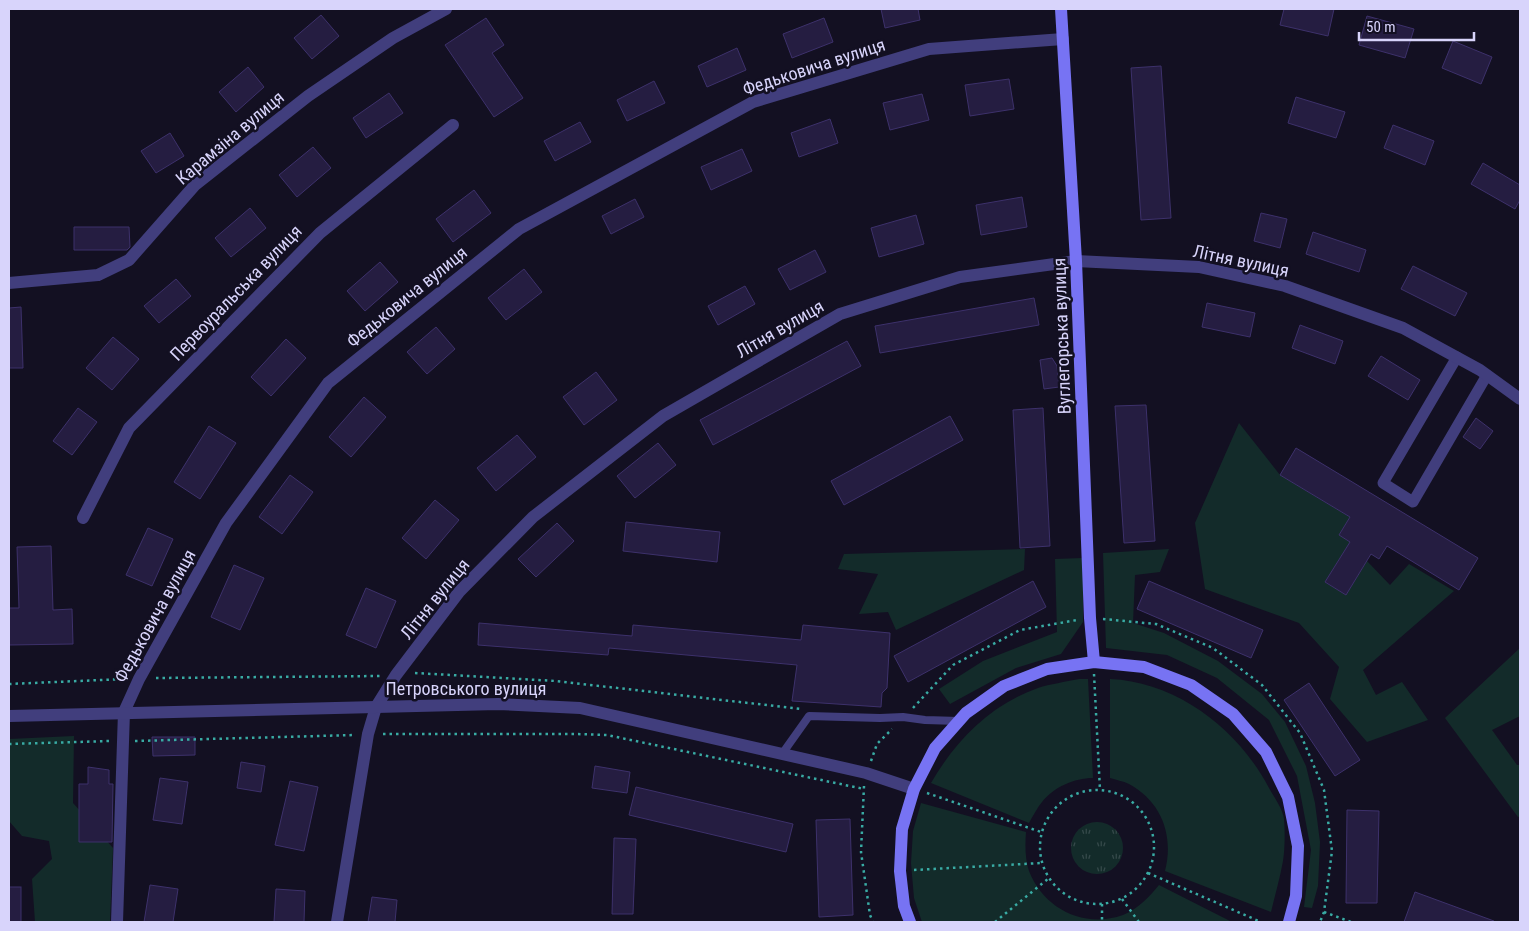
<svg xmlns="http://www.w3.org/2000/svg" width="1529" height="931" font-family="'Roboto Condensed',sans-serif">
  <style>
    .grass { fill: url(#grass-tufts) }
    .park { fill: #132b2a }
    .building { fill: #251d41; stroke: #3d316b }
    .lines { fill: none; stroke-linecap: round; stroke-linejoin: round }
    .path { stroke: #39aba4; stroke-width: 2.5; stroke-dasharray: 2.5 4; stroke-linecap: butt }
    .service { stroke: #413e7d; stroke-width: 8 }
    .pedestrian { stroke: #413e7d; stroke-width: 11 }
    .minor { stroke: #413e7d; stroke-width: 12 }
    .tertiary { stroke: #413e7d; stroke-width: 12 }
    .secondary { stroke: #7773f3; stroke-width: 12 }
    .labels { text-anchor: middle; stroke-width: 5; stroke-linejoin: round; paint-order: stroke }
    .street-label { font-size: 18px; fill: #d8d4fb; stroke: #131022 }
  </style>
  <defs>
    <pattern id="grass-tufts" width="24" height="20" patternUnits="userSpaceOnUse" patternTransform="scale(1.25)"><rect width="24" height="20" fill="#132b2a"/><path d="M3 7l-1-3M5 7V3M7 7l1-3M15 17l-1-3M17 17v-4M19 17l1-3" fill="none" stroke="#35494a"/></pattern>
  </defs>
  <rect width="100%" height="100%" fill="#131022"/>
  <circle class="grass" cx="1097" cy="848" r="26"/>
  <g class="park">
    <path d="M1239,423L1280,475L1350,517L1339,535L1350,542L1325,582L1346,595L1367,561L1390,585L1409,564L1454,591L1363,670L1376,695L1402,682L1428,720L1367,742L1330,699L1339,667L1299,623L1205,589L1195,523Z"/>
    <path d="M1025,549L1024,570L896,630L888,612L859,614L878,574L838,569L844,554Z"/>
    <path d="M1169,549L1160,572L1135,575L1133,623L1164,633L1218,661L1262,694L1285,722L1306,766L1315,803L1320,842L1318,886L1312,908L1304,907L1311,850L1297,776L1269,720L1217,678L1167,655L1106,648L1103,553Z"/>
    <path d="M1083,558V622L1061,654L1016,668L950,704L939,689L983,661L1057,632L1055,559Z"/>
    <path d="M1520,648V678L1519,680L1520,685V716L1492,730L1517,765H1520V816L1518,817L1445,718Z"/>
    <path d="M1079,679H1088L1093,778C1074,778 1054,787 1042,802C1037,808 1033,816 1029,823L931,783C956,740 990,705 1038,688C1050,684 1065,682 1079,679Z"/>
    <path d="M1110,679C1177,682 1238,729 1269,788C1274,797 1283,809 1284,819C1285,830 1285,849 1283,861C1280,878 1275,895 1271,912L1165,871C1174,836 1162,802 1129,784C1123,781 1116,780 1110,778Z"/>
    <path d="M74,736L73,803L113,848L110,922H35L32,879L52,859L49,841L22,836L9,821V739Z"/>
    <path d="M921,803L1026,832C1025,845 1025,859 1029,871C1044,909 1084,929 1123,915C1138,909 1149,897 1159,885L1232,922H922L914,898L911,863L913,831Z"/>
  </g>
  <g class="building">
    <path d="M881,9H918L920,20L885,28Z"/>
    <path d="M1284,9H1334L1328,36L1280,25Z"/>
    <path d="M321,15L339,36L312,59L294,38Z"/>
    <path d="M1367,16L1414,29L1405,58L1359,45Z"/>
    <path d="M486,18L504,45L492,53L523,98L494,117L445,45Z"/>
    <path d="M824,18L833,42L792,58L783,34Z"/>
    <path d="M1453,41L1492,57L1481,84L1442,68Z"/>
    <path d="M737,48L746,70L707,87L698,66Z"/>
    <path d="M1161,66L1171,218L1141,220L1131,68Z"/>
    <path d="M248,67L264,87L236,112L219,92Z"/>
    <path d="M1009,79L1014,109L970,116L965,85Z"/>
    <path d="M654,81L665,103L627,121L617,100Z"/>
    <path d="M389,93L403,113L366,138L353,118Z"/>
    <path d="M922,94L929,120L890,130L883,103Z"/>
    <path d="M1296,97L1345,112L1336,138L1288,123Z"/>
    <path d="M830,119L838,143L799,157L791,133Z"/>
    <path d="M580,122L591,142L555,161L544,141Z"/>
    <path d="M1393,125L1434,141L1425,165L1384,148Z"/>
    <path d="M170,133L184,156L156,173L141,151Z"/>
    <path d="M313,147L331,168L297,197L279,175Z"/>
    <path d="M742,149L752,171L711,190L701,167Z"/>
    <path d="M1483,163L1520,185V200L1515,209L1471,184Z"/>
    <path d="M474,190L491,213L453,242L436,219Z"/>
    <path d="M1022,197L1027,227L981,235L976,205Z"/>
    <path d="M635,199L644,217L611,234L602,216Z"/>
    <path d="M250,208L266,228L231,257L215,238Z"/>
    <path d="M1261,213L1287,219L1280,248L1254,241Z"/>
    <path d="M916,215L924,244L879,257L871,228Z"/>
    <path d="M74,227H129L130,247L127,250H74Z"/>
    <path d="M1313,232L1366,250L1359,272L1306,254Z"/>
    <path d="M815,250L826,272L790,290L778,269Z"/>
    <path d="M380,262L398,282L365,311L347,291Z"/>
    <path d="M1413,266L1467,293L1455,316L1401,289Z"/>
    <path d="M524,269L542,292L506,320L488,298Z"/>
    <path d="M176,279L191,296L159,323L144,306Z"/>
    <path d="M745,286L755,304L718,325L708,306Z"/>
    <path d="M1034,298L1039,325L880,353L875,326Z"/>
    <path d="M1207,303L1255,313L1250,337L1202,327Z"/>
    <path d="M21,307L23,368H9V308Z"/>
    <path d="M1300,325L1343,341L1335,364L1292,348Z"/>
    <path d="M436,327L455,349L427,374L407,352Z"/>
    <path d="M113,337L139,359L112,390L86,368Z"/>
    <path d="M286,339L306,358L271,396L251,377Z"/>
    <path d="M847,341L861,366L713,445L700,420Z"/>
    <path d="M1381,356L1420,380L1408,400L1368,376Z"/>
    <path d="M1052,358L1057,366L1059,387L1044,389L1040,360Z"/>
    <path d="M596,372L617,400L584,425L563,397Z"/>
    <path d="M364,397L386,417L351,457L329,437Z"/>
    <path d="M1146,405L1155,541L1124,543L1115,406Z"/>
    <path d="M78,408L97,422L72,455L53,441Z"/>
    <path d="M1043,408L1050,546L1020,548L1013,410Z"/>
    <path d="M950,416L963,440L844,505L831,481Z"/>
    <path d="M1476,418L1493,431L1480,449L1463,437Z"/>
    <path d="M209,426L236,443L200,499L174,482Z"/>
    <path d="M517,435L536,457L496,491L477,468Z"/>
    <path d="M658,443L676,465L635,498L617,476Z"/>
    <path d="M1296,448L1478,558L1459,590L1387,546L1379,559L1371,554L1346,595L1325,582L1350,542L1339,535L1350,517L1280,475Z"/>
    <path d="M290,475L313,492L282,534L259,517Z"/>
    <path d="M435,500L459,520L426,559L402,538Z"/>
    <path d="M626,522L720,532L717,562L623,551Z"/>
    <path d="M557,523L574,541L536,577L518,559Z"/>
    <path d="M148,528L173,539L152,586L126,575Z"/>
    <path d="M51,546L53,610L72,609L73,644L9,645V608H19L17,547Z"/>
    <path d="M234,565L264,578L240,630L211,617Z"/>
    <path d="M1033,581L1046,607L908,682L894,656Z"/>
    <path d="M1149,581L1263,630L1251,658L1137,609Z"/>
    <path d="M366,588L396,601L376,648L346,635Z"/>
    <path d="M479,623L632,636L633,625L801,640L803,625L890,633L887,688L882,693L881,707L792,701L797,665L609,648L608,655L478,645Z"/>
    <path d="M1309,683L1360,760L1335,776L1284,700Z"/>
    <path d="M152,737H195V755L153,756Z"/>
    <path d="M241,762L265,766L261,792L237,788Z"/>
    <path d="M595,766L630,772L627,793L592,788Z"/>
    <path d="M88,767L109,770V784H113L112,842H79V784H88Z"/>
    <path d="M160,778L188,782L182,824L153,820Z"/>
    <path d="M290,781L318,787L304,851L275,845Z"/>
    <path d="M636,787L793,824L786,852L629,815Z"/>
    <path d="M1347,810L1379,811L1377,903H1346Z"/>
    <path d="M850,819L853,915L819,917L816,820Z"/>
    <path d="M614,838L636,839L633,914H612Z"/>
    <path d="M150,885L178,889L173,922H144Z"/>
    <rect x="9" y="887" width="12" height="35"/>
    <path d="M276,889L305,891L304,922H274Z"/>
    <path d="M1415,892L1494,921V922H1404Z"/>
    <path d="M372,897L397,900L395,922H368Z"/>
  </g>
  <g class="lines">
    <g class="path">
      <path d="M1103,619L1156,624L1213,648L1262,685L1300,733L1324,790L1332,851L1324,912L1320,922"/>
      <path d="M415,673L556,681L801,709"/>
      <path d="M1094,674L1100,790"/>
      <path d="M156,678L380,676"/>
      <path d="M9,684L125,679"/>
      <path d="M913,708L953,665L1020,630L1077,620"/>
      <path d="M383,734H576L607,735L864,789"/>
      <path d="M135,741L355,735"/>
      <path d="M9,744L110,741"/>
      <path d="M871,761L877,744L892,729"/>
      <path d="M864,786L861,852L870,915L873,922"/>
      <circle cx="1097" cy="847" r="57"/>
      <path d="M927,793L1041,832"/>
      <path d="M914,870L1042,863"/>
      <path d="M1148,873L1261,922"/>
      <path d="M1122,899L1139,922"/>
      <path d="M1102,904V922"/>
      <path d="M1324,912L1351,922"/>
      <path d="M995,922L1049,878"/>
    </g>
    <path class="service" d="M782,754L809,716L880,718L903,717L925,720L959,721"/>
    <path class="pedestrian" d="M1457,357L1383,483L1413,502L1487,375"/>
    <g class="minor">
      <path d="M9,283L98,275L129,260L195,185L308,96L393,38L446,9"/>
      <path d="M83,518L129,428L320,233L453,125"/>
      <path d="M117,922L124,712L139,679L226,523L328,383L519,229L753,102L929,49L1063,39"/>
      <path d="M337,922L368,734L376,707L396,675L459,592L533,517L663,416L840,314L960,277L1076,261L1199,267L1285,286L1403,328L1480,370L1520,399"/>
    </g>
    <path class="tertiary" d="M9,716L498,704L580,708L866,773L914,789"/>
    <g class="secondary">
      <path d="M1061,9L1076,261L1090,618L1094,662"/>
      <path d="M910,922L904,906L900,871L902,829L914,789L935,748L966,713L1004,686L1047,669L1094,662L1144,667L1191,685L1233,714L1266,752L1288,797L1298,846L1296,896L1289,922"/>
    </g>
  </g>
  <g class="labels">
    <g class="street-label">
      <text transform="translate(814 67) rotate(-18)" y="6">Федьковича вулиця</text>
      <text transform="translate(230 138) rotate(-40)" y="6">Карамзіна вулиця</text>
      <text transform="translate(1241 261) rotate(12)" y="6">Літня вулиця</text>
      <text transform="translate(236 293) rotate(-46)" y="6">Первоуральська вулиця</text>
      <text transform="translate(407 297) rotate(-39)" y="6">Федьковича вулиця</text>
      <text transform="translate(780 329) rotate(-30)" y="6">Літня вулиця</text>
      <text transform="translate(1062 336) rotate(-92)" y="6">Вуглегорська вулиця</text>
      <text transform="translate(435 599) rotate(-51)" y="6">Літня вулиця</text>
      <text transform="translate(155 616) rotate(-61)" y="6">Федьковича вулиця</text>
      <text x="466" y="695">Петровського вулиця</text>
    </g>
  </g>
  <rect width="1529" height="931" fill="none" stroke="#d8d4fb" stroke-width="20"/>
  <path d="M1359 32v8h115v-8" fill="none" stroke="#d8d4fb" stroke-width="2.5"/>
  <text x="1366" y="32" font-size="15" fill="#d8d4fb" stroke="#131022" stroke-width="4" paint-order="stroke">50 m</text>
</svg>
